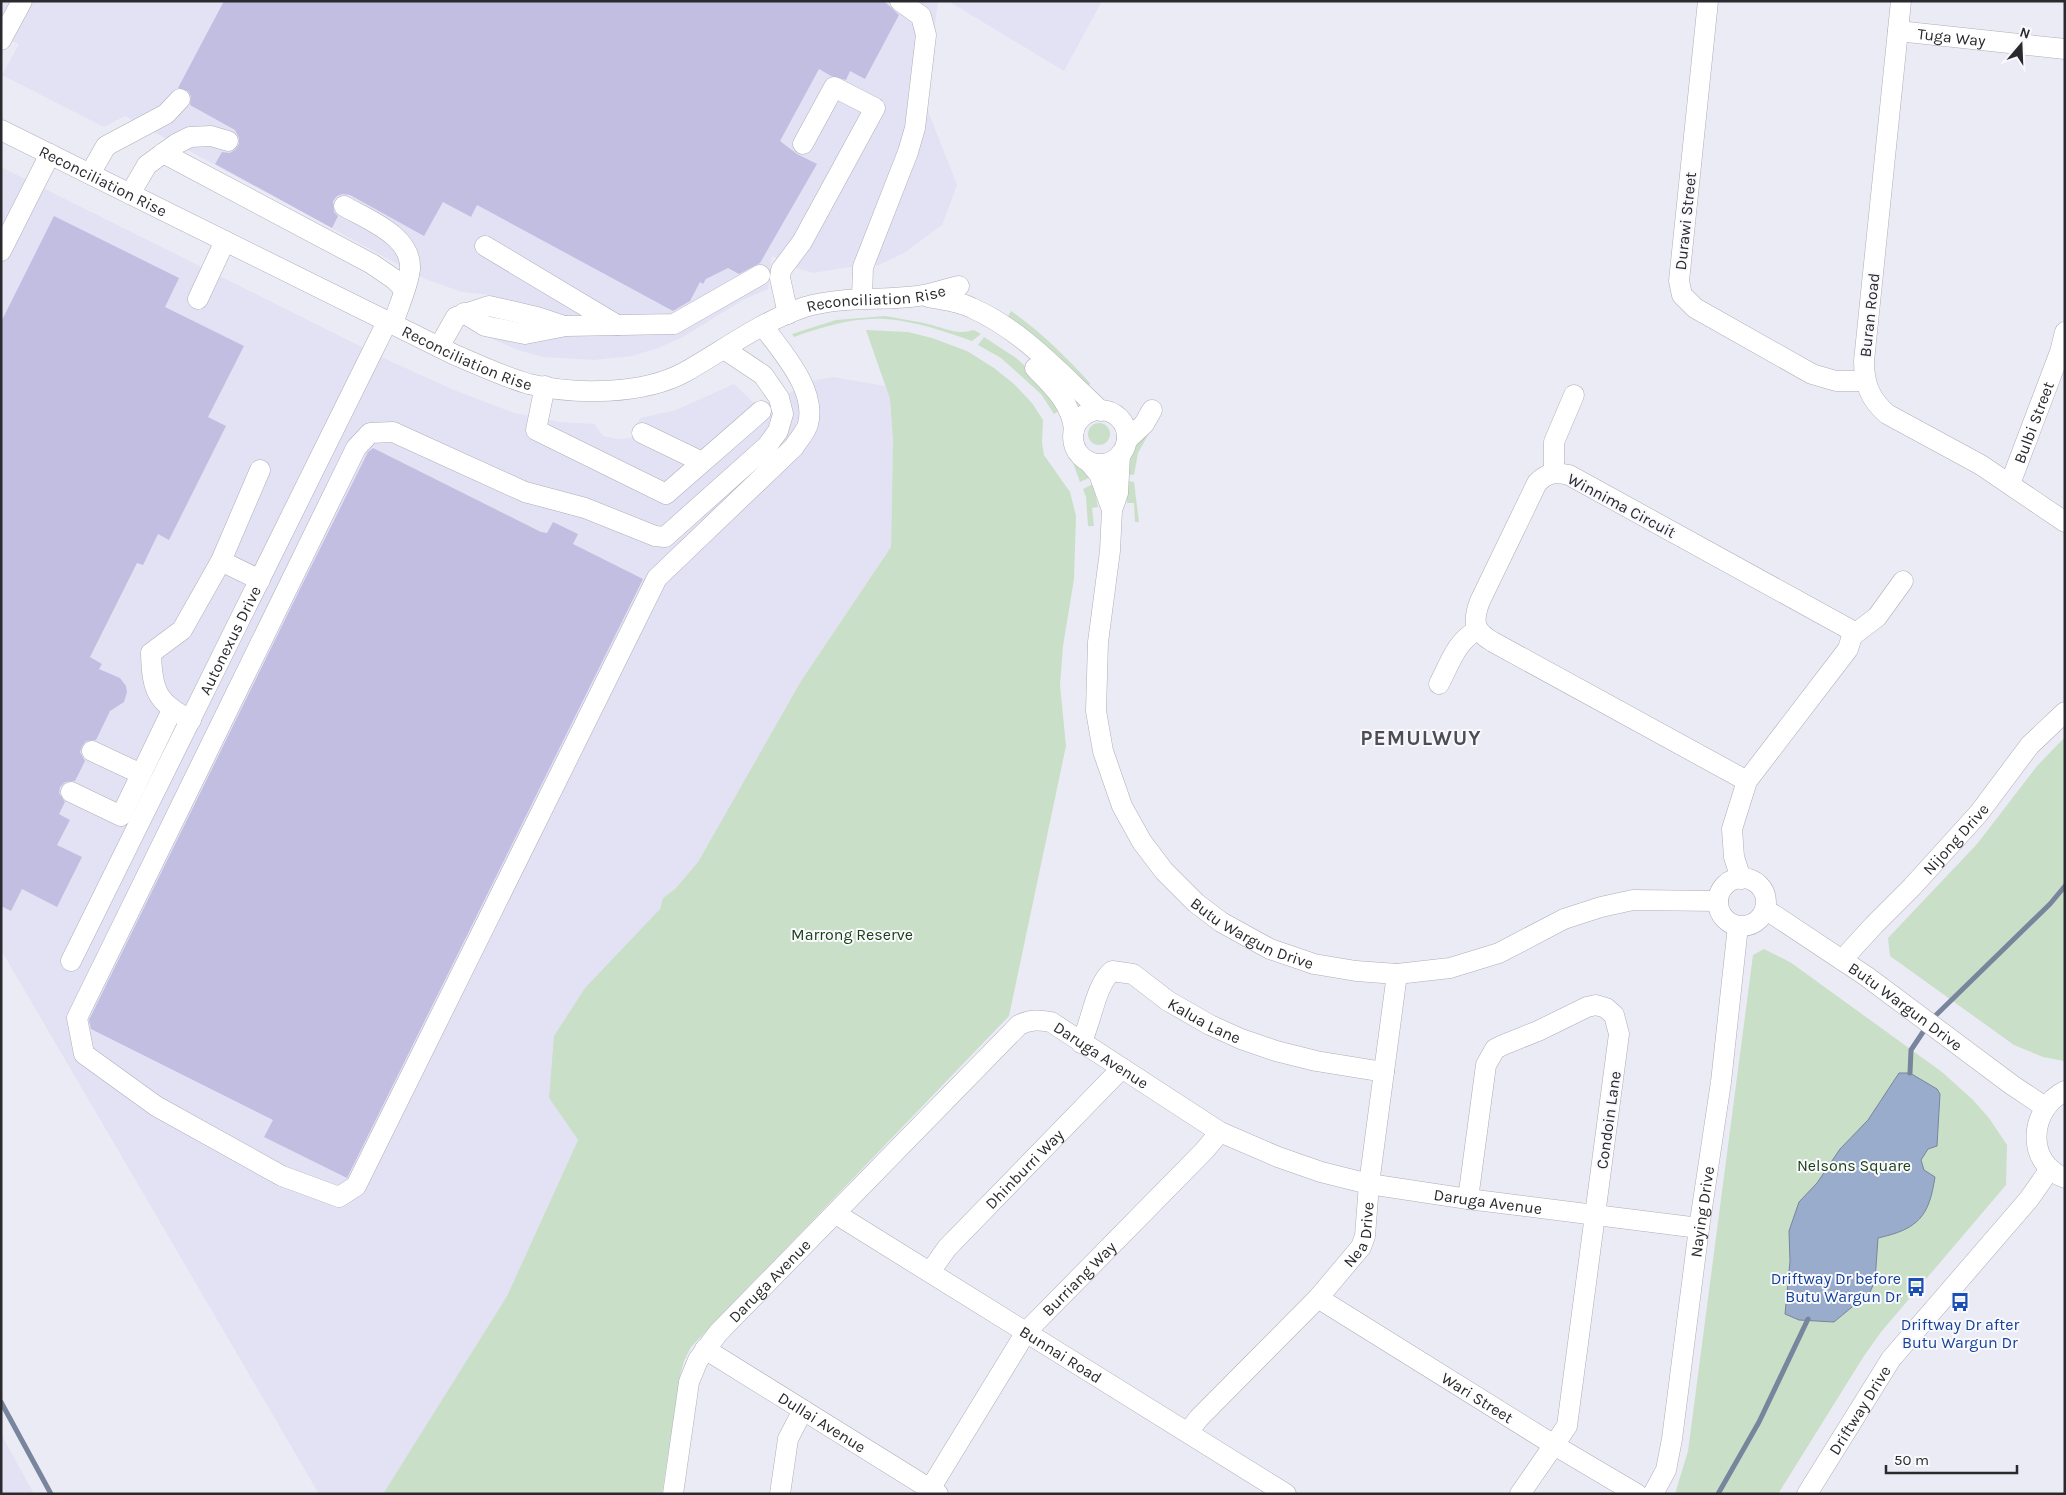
<svg xmlns="http://www.w3.org/2000/svg" width="2066" height="1495" font-family="Karla,sans-serif">
  <style>
    .built { fill: #e3e2f5 }
    .green { fill: #cadfc7 }
    .water { fill: #99accb; stroke: #78859c }
    .lines { fill: none; stroke-linecap: round; stroke-linejoin: round }
    .stream { stroke: #78859c; stroke-width: 5 }
    .building { fill: #c1bee1 }
    .minor-casing { stroke: #aeadb8; stroke-width: 21 }
    .minor { stroke: #fff; stroke-width: 20 }
    .labels { text-anchor: middle; stroke-width: 4; stroke-linejoin: round; paint-order: stroke }
    .street-label { font-size: 16px; fill: #2a2a2e; stroke: #f9f9fd }
    .park-label { font-size: 16px; fill: #1c4118; stroke: #f9f9fd }
    .transit-label { font-size: 16px; fill: #164399; stroke: #f9f9fd; text-anchor: end }
    .district-label { font-size: 21px; font-weight: bold; letter-spacing: 1px; fill: #4e4d56; stroke: #f9f9fd }
  </style>
  <rect width="100%" height="100%" fill="#ebebf6"/>
  <g class="built">
    <path d="M1,1H938L929,75L928,111L957,185L942,225L904,253L879,265L849,267L813,273L793,267L772,256L768,289L743,300L683,337L658,348L632,356L594,360L543,357L518,350L485,336L484,333L491,295L462,292L425,279L125,116L104,127L2,75L19,44L1,37Z"/>
    <path d="M948,1H1102L1064,71Z"/>
    <path d="M1,167L390,361L454,390L514,413L560,422L594,424L603,436L617,439L631,438L640,418L676,410L734,384L753,402H757L762,406L816,380L833,377L885,386L890,399L893,441L891,547L801,681L698,862L675,889L663,898L660,908L549,1098L578,1140L507,1296L383,1494H319L1,950Z"/>
    <path d="M1,1434L34,1494H1Z"/>
  </g>
  <g class="green">
    <path d="M1011,311C1041,332 1065,356 1090,383L1087,392L1006,320Z"/>
    <path d="M885,316C900,319 917,321 932,325C947,329 957,335 974,330L981,334L972,341C944,331 915,321 885,319C854,317 822,327 794,337L792,334L836,320Z"/>
    <path d="M866,330L908,332L932,338L967,351L994,368L1014,384L1032,403L1043,420L1042,443L1044,455L1070,492L1076,516L1074,579L1063,646L1060,685L1066,746L1009,1016L691,1347L684,1361L680,1376L662,1494H383L507,1296L578,1140L549,1098L554,1036L585,988L660,909L663,898L675,889L698,862L801,681L891,547L893,441L890,399Z"/>
    <path d="M984,337L1016,358L1035,375L1061,409L1054,414L1041,394L1001,358L978,345Z"/>
    <circle cx="1099" cy="434" r="11"/>
    <path d="M1145,433L1148,435L1138,453L1134,475L1126,474L1134,450Z"/>
    <path d="M1069,452L1080,463L1091,477L1080,482Z"/>
    <path d="M1127,481L1134,482L1139,522H1135L1134,503H1127Z"/>
    <path d="M1093,484L1098,507L1092,508L1094,526H1088L1086,497L1083,489Z"/>
    <path d="M2065,737V1061H2064L2043,1057L2014,1045L1890,956L1888,938L1977,844L2037,766Z"/>
    <path d="M1764,949L1790,962L1942,1072L1973,1100L1989,1118L2007,1145L2006,1185L1881,1332L1864,1356L1778,1494H1675L1688,1451L1753,955Z"/>
  </g>
  <path class="water" d="M1899,1073H1910L1937,1089L1940,1094L1937,1146L1928,1149L1921,1160L1924,1170L1935,1177C1929,1217 1918,1229 1878,1238L1875,1281L1870,1292L1834,1322L1799,1320L1785,1314L1790,1261L1789,1231L1799,1202L1817,1183L1840,1149L1868,1120Z"/>
  <g class="lines">
    <g class="stream">
      <path d="M1932,1019L2050,904L2065,886"/>
      <path d="M1910,1073L1911,1050L1927,1026"/>
      <path d="M1,1402L51,1494"/>
      <path d="M1718,1494L1759,1422L1808,1319"/>
    </g>
  </g>
  <g class="building">
    <path d="M224,1H884L899,15L865,79L850,71L846,80L831,76L819,69L780,141L797,154L817,164L760,263L739,274L728,268L706,279L703,284L700,282L690,301L673,311L477,205L471,217L443,202L424,236L350,195L343,194L337,196L333,201L334,212L338,216L332,228L215,164L222,152L230,153L236,149L239,144V138L235,130L190,105L191,96L188,91L178,88Z"/>
    <path d="M54,216L179,278L165,307L244,346L208,417L226,426L169,540L158,534L143,565L137,563L90,657L102,664L99,669L120,678L126,686L127,692L124,702L110,711L96,740L86,741L82,746L80,752L85,761L75,781L65,782L60,787L59,793L65,802L59,814L70,820L57,845L82,857L57,907L22,889L11,911L1,906V322Z"/>
    <path d="M373,448L541,532L547,533L553,522L578,534L573,544L643,579L347,1178L264,1137L273,1120L91,1029L89,1020L302,585L368,452Z"/>
  </g>
  <g class="lines">
    <g class="minor-casing">
      <g id="minor">
        <path d="M1708,1L1679,281L1682,295L1695,308L1812,374L1836,381H1865"/>
        <path d="M1901,1L1864,361C1864,384 1870,399 1887,414L1981,465L2065,522"/>
        <path id="s1" d="M1898,31L2065,49"/>
        <path d="M1,40L22,1"/>
        <path id="s2" d="M1,130L455,355C479,365 504,377 529,384C575,395 643,395 685,372C724,350 762,321 805,307C842,296 881,301 918,296C932,294 945,289 959,286"/>
        <path d="M163,153L372,264L394,279L404,289"/>
        <path d="M90,174L106,146L166,114L180,99"/>
        <path d="M130,194L147,165L176,144L190,137L211,136L228,141"/>
        <path d="M344,206C368,220 412,236 410,269C408,287 398,307 393,324"/>
        <path d="M485,246L617,325"/>
        <path d="M1,251L50,154"/>
        <path d="M928,297C942,300 959,301 972,308C1022,330 1061,374 1101,411"/>
        <path d="M862,298L863,267L908,152L915,128L926,35L921,16L900,1"/>
        <path d="M198,299L225,241"/>
        <path d="M464,313L485,326L525,334L566,326L674,324L760,275"/>
        <path d="M788,314L780,278L781,270L802,242L875,108L834,87L803,144"/>
        <path d="M439,347L456,317L489,306L537,317L564,326"/>
        <path d="M724,349L763,375L779,398L783,414L778,431L767,446L665,537L655,536L585,508L525,492L393,432L370,433L356,448L77,1018L84,1054L156,1106L282,1176L339,1197L356,1186L657,578L794,447C798,440 806,432 808,424C817,390 782,352 763,326"/>
        <path d="M1035,368C1053,386 1072,404 1074,430"/>
        <path d="M545,386L536,430L666,494L761,411"/>
        <circle cx="1100" cy="437" r="27"/>
        <path d="M642,433L702,462"/>
        <path d="M1127,440L1144,424L1152,410"/>
        <path id="s3" d="M1120,455L1118,493L1112,510L1110,551L1098,642L1096,711L1103,751L1122,806L1142,842L1164,871L1196,903L1221,922L1270,949L1314,964L1356,971L1397,974L1450,968L1499,953L1564,919L1601,907L1633,900L1718,901"/>
        <path d="M1088,461L1099,474L1112,510"/>
        <path d="M1554,472V442L1574,395"/>
        <path id="s4" d="M2010,484L2060,352L2065,332"/>
        <path d="M221,561L260,580"/>
        <path d="M1852,636L1877,617L1903,581"/>
        <path d="M1439,684C1450,663 1456,642 1477,630"/>
        <path d="M191,720C157,703 152,691 151,653L182,630L221,561L260,470"/>
        <path d="M92,751L141,774"/>
        <path d="M71,792L121,816L172,710"/>
        <circle cx="1742" cy="902" r="24"/>
        <path d="M1741,879L1734,857L1732,829L1747,781L1848,649L1852,636L1849,629L1569,475C1555,472 1548,472 1537,483L1480,601C1472,622 1474,631 1493,642L1747,781"/>
        <path id="s5" d="M1765,909L1866,976L2012,1085L2045,1107"/>
        <path id="s6" d="M1842,960L1874,925L1912,887L1979,813L2030,745L2065,712"/>
        <path id="s7" d="M71,961L387,322"/>
        <path id="s8" d="M1081,1043C1092,1021 1095,986 1112,971L1133,974L1168,1001L1210,1025L1241,1039L1276,1051L1316,1061L1384,1072"/>
        <path d="M2065,1091C2029,1109 2025,1163 2065,1178"/>
        <path d="M1468,1199L1486,1065L1495,1049L1503,1045L1538,1031L1587,1007L1596,1005L1606,1008L1614,1015L1619,1034L1567,1426L1520,1494"/>
        <path id="s9" d="M836,1214L1286,1494"/>
        <path id="s10" d="M930,1272L947,1248L1122,1068"/>
        <path id="s11" d="M1318,1298L1554,1445L1637,1494"/>
        <path id="s12" d="M705,1349L938,1494"/>
        <path id="s13" d="M1188,1432L1199,1418L1318,1298L1361,1247L1365,1236L1369,1184L1397,974"/>
        <path id="s14" d="M673,1494L689,1382L698,1360L718,1333L1019,1025C1031,1019 1039,1020 1051,1022L1220,1132L1278,1157L1321,1172L1369,1184L1468,1199L1699,1228"/>
        <path d="M780,1494L788,1439L803,1410"/>
        <path id="s15" d="M927,1494L1026,1332L1204,1151L1220,1132"/>
        <path id="s16" d="M1653,1494L1666,1470L1672,1439L1699,1228L1721,1082L1738,926"/>
        <path id="s17" d="M1807,1494L1891,1359L2029,1199L2050,1169"/>
      </g>
    </g>
    <use href="#minor" class="minor"/>
  </g>
  <defs>
    <g id="bus-bare" transform="scale(1.5)"><path d="M-5-6H5V4H4V6H2V4H-2V6H-4V4H-5ZM-3.5-4V0h7V-4ZM-3.5 1.2v1.5H-2V1.2ZM2 1.2v1.5H3.5V1.2Z" fill="#1a4fb4" stroke="#f9f9fd" stroke-width="2.5" paint-order="stroke"/></g>
  </defs>
  <g fill-rule="evenodd">
    <use href="#bus-bare" x="1916" y="1287"/>
    <use href="#bus-bare" x="1960" y="1302"/>
  </g>
  <g class="labels">
    <g class="street-label">
      <text dy="6" stroke="none"><textPath href="#s1" startOffset="54">Tuga Way</textPath></text>
      <text dy="6" stroke="none"><textPath href="#s2" startOffset="114">Reconciliation Rise</textPath></text>
      <text transform="translate(1685 221) rotate(-84)" y="6">Durawi Street</text>
      <text dy="6" stroke="none"><textPath href="#s2" startOffset="954">Reconciliation Rise</textPath></text>
      <text transform="translate(1869 315) rotate(-84)" y="6">Buran Road</text>
      <text dy="6" stroke="none"><textPath href="#s2" startOffset="519">Reconciliation Rise</textPath></text>
      <text dy="6" stroke="none"><textPath href="#s4" startOffset="66">Bulbi Street</textPath></text>
      <text transform="translate(1622 505) rotate(28)" y="6">Winnima Circuit</text>
      <text dy="6" stroke="none"><textPath href="#s7" startOffset="358">Autonexus Drive</textPath></text>
      <text dy="6" stroke="none"><textPath href="#s6" startOffset="166">Nijong Drive</textPath></text>
      <text dy="6" stroke="none"><textPath href="#s3" startOffset="544">Butu Wargun Drive</textPath></text>
      <text dy="6" stroke="none"><textPath href="#s5" startOffset="171">Butu Wargun Drive</textPath></text>
      <text dy="6" stroke="none"><textPath href="#s8" startOffset="186">Kalua Lane</textPath></text>
      <text dy="6" stroke="none"><textPath href="#s14" startOffset="694">Daruga Avenue</textPath></text>
      <text transform="translate(1608 1120) rotate(-82)" y="6">Condoin Lane</text>
      <text dy="6" stroke="none"><textPath href="#s10" startOffset="140">Dhinburri Way</textPath></text>
      <text dy="6" stroke="none"><textPath href="#s14" startOffset="1114">Daruga Avenue</textPath></text>
      <text dy="6" stroke="none"><textPath href="#s16" startOffset="288">Naying Drive</textPath></text>
      <text dy="6" stroke="none"><textPath href="#s13" startOffset="265">Nea Drive</textPath></text>
      <text dy="6" stroke="none"><textPath href="#s15" startOffset="265">Burriang Way</textPath></text>
      <text dy="6" stroke="none"><textPath href="#s14" startOffset="244">Daruga Avenue</textPath></text>
      <text dy="6" stroke="none"><textPath href="#s9" startOffset="265">Bunnai Road</textPath></text>
      <text dy="6" stroke="none"><textPath href="#s11" startOffset="188">Wari Street</textPath></text>
      <text dy="6" stroke="none"><textPath href="#s17" startOffset="99">Driftway Drive</textPath></text>
      <text dy="6" stroke="none"><textPath href="#s12" startOffset="138">Dullai Avenue</textPath></text>
    </g>
    <g class="park-label">
      <text x="852" y="940">Marrong Reserve</text>
      <text x="1854" y="1171">Nelsons Square</text>
    </g>
    <g class="transit-label">
      <text x="1901" y="1284">Driftway Dr before<tspan x="1901" dy="18">Butu Wargun Dr</tspan></text>
      <text x="1960" y="1330" text-anchor="middle">Driftway Dr after<tspan x="1960" dy="18">Butu Wargun Dr</tspan></text>
    </g>
    <g class="district-label">
      <text x="1421" y="745">PEMULWUY</text>
    </g>
  </g>
  <rect width="2066" height="1495" fill="none" stroke="#2a2a2e" stroke-width="5"/>
  <g transform="translate(2021 45) rotate(19)" stroke="#f9f9fd" stroke-width="4" paint-order="stroke">
  <path d="M0-4L9 19L0 12L-9 19Z" fill="#2a2a2e"/>
  <text y="-8" font-size="14" font-weight="bold" text-anchor="middle" fill="#2a2a2e">N</text>
  </g>
  <path d="M1886 1465v8h131v-8" fill="none" stroke="#2a2a2e" stroke-width="2.5"/>
  <text x="1894" y="1465" font-size="15" fill="#2a2a2e" stroke="#f9f9fd" stroke-width="4" paint-order="stroke">50 m</text>
</svg>
